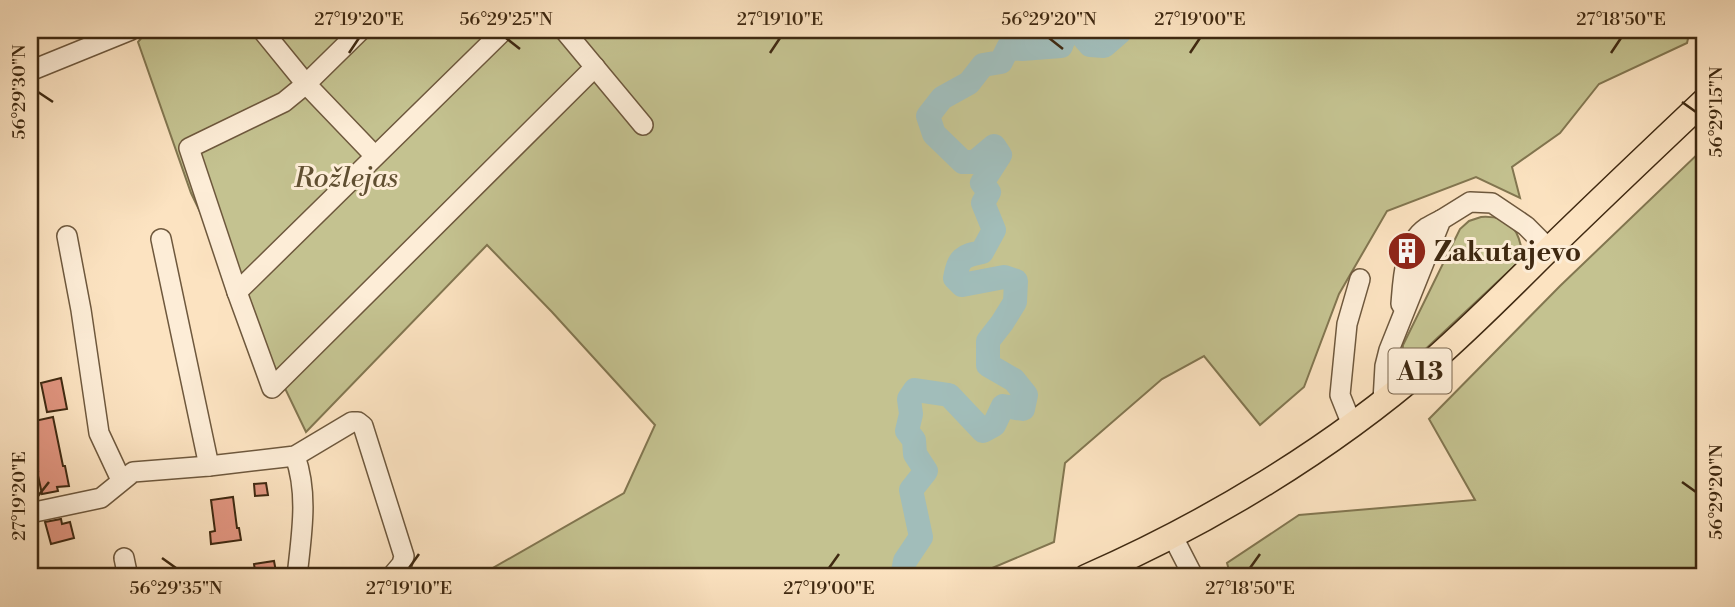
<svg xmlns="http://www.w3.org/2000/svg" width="1735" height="607" font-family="'Libre Bodoni',serif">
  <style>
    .green { fill: #c4c290; stroke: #827650; stroke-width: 2 }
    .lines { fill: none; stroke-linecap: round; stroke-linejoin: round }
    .river { stroke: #a1bdba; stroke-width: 24 }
    .building { fill: #e19580; stroke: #3f2911; stroke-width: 2 }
    .minor-casing { stroke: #6e583d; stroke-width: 22 }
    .major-casing { stroke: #3f2911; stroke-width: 27 }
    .minor { stroke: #fdedd7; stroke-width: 19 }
    .major { stroke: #fce3c1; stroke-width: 24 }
    .ticks { fill: none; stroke: #3f2911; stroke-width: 2.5 }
    .labels { text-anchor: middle; stroke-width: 6; stroke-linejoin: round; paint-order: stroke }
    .shield { fill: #fdedd7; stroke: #78644c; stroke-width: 2 }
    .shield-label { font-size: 26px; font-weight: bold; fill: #3f2911 }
    .park-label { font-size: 28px; font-style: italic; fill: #604f31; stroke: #fdedd7 }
    .poi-label { font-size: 28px; font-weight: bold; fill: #3f2911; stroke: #fdedd7; text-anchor: start }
    .neatline { fill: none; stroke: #3f2911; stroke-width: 2.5 }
    .ticks-label { font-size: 18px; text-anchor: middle; fill: #3f2911 }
  </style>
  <rect width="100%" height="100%" fill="#fce3c1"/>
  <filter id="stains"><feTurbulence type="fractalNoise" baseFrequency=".00286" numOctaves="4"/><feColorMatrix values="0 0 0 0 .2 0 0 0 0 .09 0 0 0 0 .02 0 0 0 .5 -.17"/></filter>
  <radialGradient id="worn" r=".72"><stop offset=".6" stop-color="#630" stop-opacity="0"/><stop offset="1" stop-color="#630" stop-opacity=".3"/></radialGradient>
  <g class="green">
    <path d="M148,30H1690L1687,43L1599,84L1560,133L1512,167L1520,198L1476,177L1387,211L1339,294L1304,387L1260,425L1204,356L1162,379L1065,463L1054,542L971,577H477L624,493L655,425L552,312L487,245L306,432L191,193L138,42Z"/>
    <path d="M1705,147V577H1231L1227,563L1299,515L1475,500L1429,419L1560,286Z"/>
    <path d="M1481,217C1512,215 1520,232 1523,258L1417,357L1409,360L1402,357L1403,345L1460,229L1469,221Z"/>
  </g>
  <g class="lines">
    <g class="river">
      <path d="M1077,30L1090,45L1104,46L1119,33L1121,30"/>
      <path d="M902,577L905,561L921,537L911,490L926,471L915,454L914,440L907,431L911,414L909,399L915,390L949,395L983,431L994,425L1003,406L1023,409L1026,395L1014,380L988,365V341L1002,323L1015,302L1016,281L1004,277L962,285L955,278C959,258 962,256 982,252L994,230L983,203L989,192L982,183L1000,155L994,146L975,162H963L934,134L928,116L942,98L969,83L983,65L1001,62L1008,48L1022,49L1061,46L1067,30"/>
    </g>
  </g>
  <g class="building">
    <path d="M61,378L67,409L47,412L41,383Z"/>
    <path d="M53,417L63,466H65L69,486L57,487L58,491L42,494L37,471H38L31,442H30V422Z"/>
    <path d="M266,483L268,495L255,496L254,484Z"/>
    <path d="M233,497L237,528H239L241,540L211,544L210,532L215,531L211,500Z"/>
    <path d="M61,519L62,524L70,522L74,538L51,544L45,522Z"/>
    <path d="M274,561L277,577H256L254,564Z"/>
  </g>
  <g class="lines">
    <g class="minor-casing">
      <g id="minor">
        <path d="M262,30L306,84L375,156"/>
        <path d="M361,30L306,84L284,102L189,148L237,292L272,388L595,67"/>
        <path d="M564,30L643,125"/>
        <path d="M30,71L131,30"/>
        <path d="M67,236L81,310L99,433L121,480"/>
        <path d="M161,239L209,466"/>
        <path d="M237,292L504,30"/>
        <path d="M1401,304C1403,280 1404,243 1426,228C1431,225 1437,222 1441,220"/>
        <path d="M1383,401L1385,366L1389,350L1441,220L1470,202L1492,203L1526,226L1549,249"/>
        <path d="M1352,425L1340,395L1347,324L1360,279"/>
        <path d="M295,456C309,495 301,537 297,577"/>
        <path d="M30,513L101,498L133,472L209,466L295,456L352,422H358L363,426L404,556L402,564L391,577"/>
        <path d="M1172,535L1191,572L1190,577"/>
        <path d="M124,558L128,577"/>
      </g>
    </g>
    <g class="major-casing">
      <path id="major" d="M1086,577C1207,524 1330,450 1430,363C1469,329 1505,293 1541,257C1595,204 1650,152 1705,100"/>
    </g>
    <use href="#minor" class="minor"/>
    <use href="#major" class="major"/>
  </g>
  <path class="ticks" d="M506,38L520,49M1049,38L1063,49M349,53L359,38M770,53L780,38M1190,53L1200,38M1611,53L1621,38M38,92L53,102M1682,102L1696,112M1682,482L1696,492M38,496L49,482M162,558L176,568M409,568L419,554M829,568L839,554M1250,568L1260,554"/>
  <defs>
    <g id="building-disc" transform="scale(2.0125)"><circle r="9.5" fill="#8f2418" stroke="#fdedd7"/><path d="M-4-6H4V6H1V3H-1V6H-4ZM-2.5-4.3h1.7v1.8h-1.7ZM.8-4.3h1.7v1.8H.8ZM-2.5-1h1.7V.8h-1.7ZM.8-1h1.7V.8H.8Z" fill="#fff"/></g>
  </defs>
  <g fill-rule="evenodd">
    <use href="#building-disc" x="1407" y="251"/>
  </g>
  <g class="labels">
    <rect class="shield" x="1388.5" y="348.5" width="63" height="45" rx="5"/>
    <g class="shield-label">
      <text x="1420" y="380">A13</text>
    </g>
    <g class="park-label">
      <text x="346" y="187">Rožlejas</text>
    </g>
    <g class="poi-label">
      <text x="1434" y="261">Zakutajevo</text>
    </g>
  </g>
  <rect width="1735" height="607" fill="none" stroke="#fce3c1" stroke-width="77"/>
  <rect x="38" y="38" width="1658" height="530" class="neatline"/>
  <g class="ticks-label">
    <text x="359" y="25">27°19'20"E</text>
    <text x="506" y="25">56°29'25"N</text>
    <text x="780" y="25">27°19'10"E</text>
    <text x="1049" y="25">56°29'20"N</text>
    <text x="1200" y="25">27°19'00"E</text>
    <text x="1621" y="25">27°18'50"E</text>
    <text transform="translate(19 92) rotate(-90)" y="6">56°29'30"N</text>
    <text transform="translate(1716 112) rotate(-90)" y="6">56°29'15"N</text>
    <text transform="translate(1716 492) rotate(-90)" y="6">56°29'20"N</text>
    <text transform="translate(19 496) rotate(-90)" y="6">27°19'20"E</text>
    <text x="176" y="594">56°29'35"N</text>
    <text x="409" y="594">27°19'10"E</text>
    <text x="829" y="594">27°19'00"E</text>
    <text x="1250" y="594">27°18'50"E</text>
  </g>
  <rect width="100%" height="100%" filter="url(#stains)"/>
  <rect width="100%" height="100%" fill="url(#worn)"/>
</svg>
